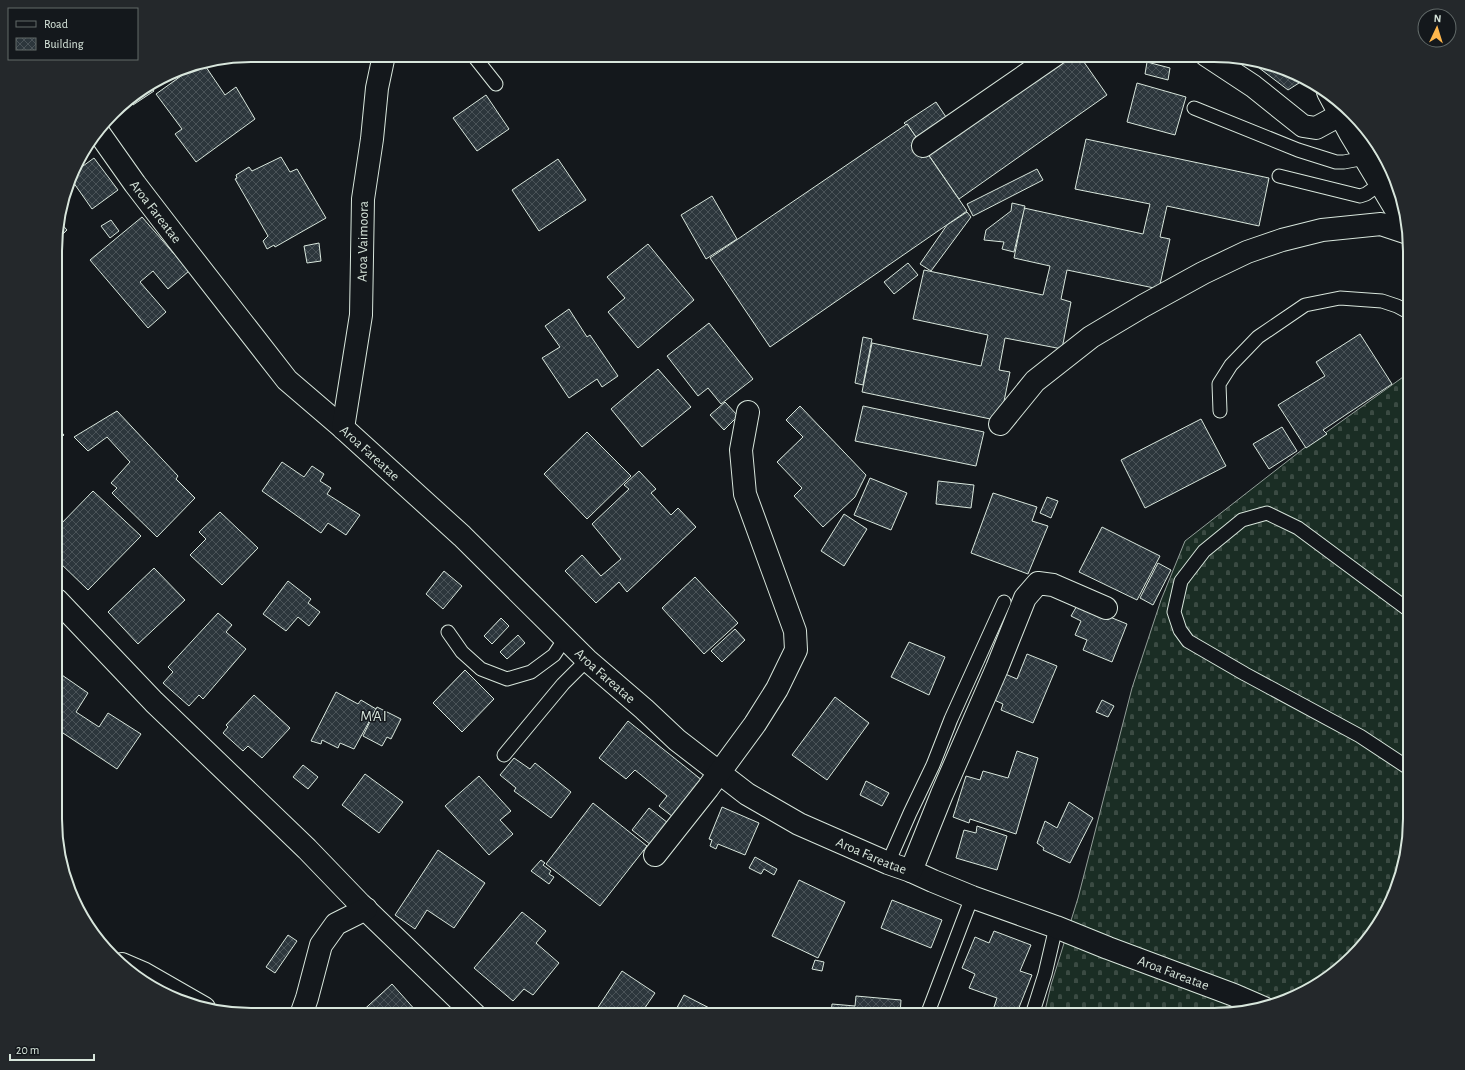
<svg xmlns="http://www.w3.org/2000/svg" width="1465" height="1070" font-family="'Alegreya Sans',sans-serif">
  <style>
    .cemetery { fill: url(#cemetery-stones); stroke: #939e99 }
    .building { fill: url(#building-cross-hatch); stroke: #d8e6dc }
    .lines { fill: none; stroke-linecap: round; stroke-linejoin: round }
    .lane-casing { stroke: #d8e6dc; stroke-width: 15 }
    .street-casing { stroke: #d8e6dc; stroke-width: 24 }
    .lane { stroke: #14181c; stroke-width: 13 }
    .street { stroke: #14181c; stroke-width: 22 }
    .labels { text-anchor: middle; stroke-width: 3; stroke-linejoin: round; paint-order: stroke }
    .street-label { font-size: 14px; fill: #d8e6dc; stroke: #14181c }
    .neighbourhood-label { font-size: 15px; letter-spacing: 1px; fill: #d8e6dc; stroke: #14181c }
    .rim { fill: none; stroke: #d8e6dc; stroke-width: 2 }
  </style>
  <defs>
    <pattern id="cemetery-stones" width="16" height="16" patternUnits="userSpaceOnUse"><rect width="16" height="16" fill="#1a2d24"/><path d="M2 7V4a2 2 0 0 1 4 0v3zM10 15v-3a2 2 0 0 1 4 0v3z" fill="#3b4b43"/></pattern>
    <pattern id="building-cross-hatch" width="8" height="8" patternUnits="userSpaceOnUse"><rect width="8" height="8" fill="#2c363c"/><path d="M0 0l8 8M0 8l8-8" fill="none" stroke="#4a5358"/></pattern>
  </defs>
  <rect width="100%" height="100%" fill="#14181c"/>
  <path class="cemetery" d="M1410,372V831L1395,894L1369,938L1301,995L1264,1008L1214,1015H1044L1051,985L1078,898L1132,688L1161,600L1185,541L1303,449Z"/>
  <g class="building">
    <path d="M1071,55H1079L1107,95L959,199L928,154Z"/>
    <path d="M1250,61L1289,70L1299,83L1288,90Z"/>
    <path d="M1147,62L1170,68L1168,80L1145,74Z"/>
    <path d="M204,64L225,95L236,87L255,119L196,162L175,134L182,129L156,94L195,66Z"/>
    <path d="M1137,83L1186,97L1175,135L1127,122Z"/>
    <path d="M150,86L154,91L133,105L129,99Z"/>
    <path d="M486,95L509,129L477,151L453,118Z"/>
    <path d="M936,102L948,120L918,140L907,124L906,125L904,123Z"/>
    <path d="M907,124L967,211L770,347L710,258Z"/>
    <path d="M1086,139L1269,178L1259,226L1167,206L1160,237L1170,239L1159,289L1067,270L1061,299L1071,302L1062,349L1005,338L999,370L1010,372L1000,421L862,392L872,343L981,366L988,335L913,319L924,270L1043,295L1050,266L1014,258L1024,208L1143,234L1150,204L1075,189Z"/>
    <path d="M281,157L290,172L297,169L326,218L275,247L274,245L267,249L263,241L268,236L235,179L237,178L236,175L249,167L252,171Z"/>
    <path d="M94,158L118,190L92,209L71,179L72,174Z"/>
    <path d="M558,159L586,200L539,231L512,190Z"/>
    <path d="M1037,169L1043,180L973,216L967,204Z"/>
    <path d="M712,196L737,239L706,259L681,215Z"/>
    <path d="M1012,203L1025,206L1014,252L1002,249L1004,242L984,240L986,230L1011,211Z"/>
    <path d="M967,212L971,217L931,271L920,264L947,225Z"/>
    <path d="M142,217L189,271L168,289L153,271L140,282L166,312L148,328L90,260Z"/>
    <path d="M58,220L67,230L57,240V226Z"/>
    <path d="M111,220L119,231L110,238L101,226Z"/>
    <path d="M319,243L321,261L307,263L304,246Z"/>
    <path d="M648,244L694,300L638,348L608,312L625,298L607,277Z"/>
    <path d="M908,263L918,275L894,294L884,282Z"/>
    <path d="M569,309L587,337L590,335L618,376L602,387L597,379L569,398L542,358L560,347L545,326Z"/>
    <path d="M709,323L753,379L721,404L708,388L698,396L667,356Z"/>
    <path d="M1360,334L1392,384L1323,430L1327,434L1306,448L1278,405L1325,376L1316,362Z"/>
    <path d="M863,337L872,339L863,385L855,383Z"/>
    <path d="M658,369L691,407L642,447L611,409Z"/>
    <path d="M725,402L738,416L724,430L710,415Z"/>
    <path d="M800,406L866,475L855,497L823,527L794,496L802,488L777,462L803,437L786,420Z"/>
    <path d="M863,406L984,432L976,466L855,441Z"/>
    <path d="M117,411L178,476L176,479L195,498L157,537L112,493L117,488L111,483L130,462L107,437L88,451L74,437Z"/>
    <path d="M1201,419L1226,466L1145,508L1121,460Z"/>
    <path d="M57,427L64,435L57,441Z"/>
    <path d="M1282,427L1297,451L1269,469L1253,444Z"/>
    <path d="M587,432L631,476L587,519L544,474Z"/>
    <path d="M282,462L304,477L312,466L324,474L320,481L331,488L327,494L360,515L346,535L328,523L321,533L262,491Z"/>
    <path d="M639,471L656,489L651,493L671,515L678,508L696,527L627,592L619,582L596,603L565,571L582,555L601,576L621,559L592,524L629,489L624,485Z"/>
    <path d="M870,478L907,493L891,530L854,515Z"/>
    <path d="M938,481L974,485L971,508L936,504Z"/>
    <path d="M93,491L141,536L88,590L57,560V528Z"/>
    <path d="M993,493L1037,507L1032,521L1048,526L1028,574L971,553Z"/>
    <path d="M1047,497L1058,501L1051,518L1040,513Z"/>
    <path d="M220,512L258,548L222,585L190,555L206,539L199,532Z"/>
    <path d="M844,514L867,529L844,566L821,551Z"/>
    <path d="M1102,527L1160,556L1137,600L1079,572Z"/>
    <path d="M1158,563L1171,570L1153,605L1140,598Z"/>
    <path d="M154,568L185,600L138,644L108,612Z"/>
    <path d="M444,571L462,586L443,609L426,594Z"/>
    <path d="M695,577L738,623L704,654L662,608Z"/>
    <path d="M288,581L311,599L308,603L320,612L309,626L298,617L286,631L263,614Z"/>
    <path d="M1078,604L1127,624L1112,662L1083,650L1087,640L1075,635L1081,621L1071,616Z"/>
    <path d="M218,613L232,625L226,632L246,649L203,699L199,695L189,706L163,683L173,672L168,667Z"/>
    <path d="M501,618L509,626L492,644L484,636Z"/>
    <path d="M735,629L745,640L722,662L711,651Z"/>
    <path d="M518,635L525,643L507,659L500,652Z"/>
    <path d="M909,642L945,657L929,695L891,677Z"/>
    <path d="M1027,654L1057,666L1033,723L1001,710L1003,704L992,699L1003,673L1017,679Z"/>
    <path d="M465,670L494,699L462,732L433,703Z"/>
    <path d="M59,673L88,693L76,712L99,727L108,713L141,734L117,769L57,729V677Z"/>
    <path d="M336,692L358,704L361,700L376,709L354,749L340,743L338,748L322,740L321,744L311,741Z"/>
    <path d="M254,695L290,728L262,758L248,746L243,751L223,733L228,727L226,725Z"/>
    <path d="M835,697L869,723L827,780L792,755Z"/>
    <path d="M1102,700L1114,706L1108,717L1096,712Z"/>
    <path d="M377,707L401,719L391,739L387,737L382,746L363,736Z"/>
    <path d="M628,721L703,781L673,817L659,806L667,796L635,770L626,779L599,758Z"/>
    <path d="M1017,751L1038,758L1016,834L970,819L969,823L953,817L966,776L980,780L983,771L1008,778Z"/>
    <path d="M514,758L530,769L535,763L571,792L551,818L514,791L516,788L500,775Z"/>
    <path d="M303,765L318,777L308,789L293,777Z"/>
    <path d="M365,774L403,802L379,833L342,805Z"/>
    <path d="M479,776L511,811L500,820L513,834L489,855L445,806Z"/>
    <path d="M866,781L889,793L882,806L860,795Z"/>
    <path d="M1069,802L1093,818L1070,863L1043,850L1044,848L1037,843L1045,821L1057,828Z"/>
    <path d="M593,803L647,846L600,906L546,864Z"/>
    <path d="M722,807L759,823L745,855L718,844L716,849L710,846L712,840L709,839Z"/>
    <path d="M649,808L668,823L651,845L632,830Z"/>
    <path d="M977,826L1007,836L997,870L956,858L964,830L976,833Z"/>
    <path d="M438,850L485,883L454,928L427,910L415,929L395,915Z"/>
    <path d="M755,857L777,869L774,875L764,869L761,874L749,868Z"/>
    <path d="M541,860L545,863L543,865L551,871L549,874L554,877L549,884L531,871Z"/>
    <path d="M799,880L845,902L818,958L772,936Z"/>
    <path d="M892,900L942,920L931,948L881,928Z"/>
    <path d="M522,912L546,931L536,943L559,963L533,995L524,989L513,1001L474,968Z"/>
    <path d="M994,931L1031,945L1020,971L1032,975L1016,1015H1005L993,1010L997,998L969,988L975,974L962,968L975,937L989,943Z"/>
    <path d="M288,935L297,941L275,973L266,967Z"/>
    <path d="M815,960L824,962L822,971L812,969Z"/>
    <path d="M622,971L655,993L640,1015H593Z"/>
    <path d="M392,984L417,1012L414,1015H358Z"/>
    <path d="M684,995L723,1015H661L664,1009L674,1013Z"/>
    <path d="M856,996L901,1000L900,1015H831L832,1004L855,1006Z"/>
  </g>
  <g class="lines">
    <g class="lane-casing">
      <g id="lane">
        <path d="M473,55L496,84"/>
        <path d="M1194,108L1298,150L1336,162H1344L1365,158"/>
        <path d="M1279,176L1360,196L1366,194L1380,184"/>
        <path d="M1220,411L1219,384L1231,365L1258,337L1305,305L1340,298L1382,301L1397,306L1410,313"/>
        <path d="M1410,611L1298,528L1267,513L1242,520L1204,551L1181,581L1174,612L1180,630L1188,641L1245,674L1360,736L1410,769"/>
        <path d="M448,632L462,652L481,669L507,679L531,672L554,655L566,637"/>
        <path d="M504,755L563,684L587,660"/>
        <path d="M888,863L910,813L933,765L951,719L1004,602"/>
        <path d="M927,1015L972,897"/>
        <path d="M1032,1015L1045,974L1056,927"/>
      </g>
    </g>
    <g class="street-casing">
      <g id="street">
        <path d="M1206,55L1253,86L1303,126L1316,128L1340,115"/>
        <path d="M1328,92L1350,133L1407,228"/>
        <path id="s1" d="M99,133L135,184L178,240L287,380L343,428L462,536L587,660L644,709L677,740L747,794L799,824L888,863L911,871L933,881L972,897L1056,927L1108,948L1234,995L1264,1008"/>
        <path d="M923,146L1055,55"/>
        <path d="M1000,424L1035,381L1091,337L1143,306L1203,273L1247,252L1282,240L1322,230L1381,224L1408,233"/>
        <path id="s2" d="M343,428L361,315L363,199L372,139L377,88L384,55"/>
        <path d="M57,600L154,702L307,849L360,904L475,1015"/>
        <path d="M655,855L708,788L755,724L777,689L796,650L795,631L745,494L741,450L748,412"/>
        <path d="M911,871L942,794L997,668L1025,598L1038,583L1053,585L1106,608"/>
        <path d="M122,964L143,973L204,1008"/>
        <path d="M301,1015L307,998L321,945L336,924L366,909"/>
      </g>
    </g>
    <use href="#lane" class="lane"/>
    <use href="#street" class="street"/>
  </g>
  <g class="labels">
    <g class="street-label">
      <text dy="5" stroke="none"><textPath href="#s1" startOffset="97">Aroa Fareatae</textPath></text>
      <text dy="5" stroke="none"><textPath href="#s2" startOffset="188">Aroa Vaimoora</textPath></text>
      <text dy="5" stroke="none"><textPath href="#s1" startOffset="421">Aroa Fareatae</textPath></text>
      <text dy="5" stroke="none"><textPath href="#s1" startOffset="745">Aroa Fareatae</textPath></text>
      <text dy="5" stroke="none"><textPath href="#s1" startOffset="1069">Aroa Fareatae</textPath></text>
      <text dy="5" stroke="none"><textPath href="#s1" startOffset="1393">Aroa Fareatae</textPath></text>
    </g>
    <g class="neighbourhood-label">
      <text x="374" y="721">MAI</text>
    </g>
  </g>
  <path d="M0 0H1465V1070H0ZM251 62H1214A189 189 0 0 1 1403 251V819A189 189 0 0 1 1214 1008H251A189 189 0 0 1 62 819V251A189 189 0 0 1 251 62Z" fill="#24282b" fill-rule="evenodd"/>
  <path class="rim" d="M251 62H1214A189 189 0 0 1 1403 251V819A189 189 0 0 1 1214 1008H251A189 189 0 0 1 62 819V251A189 189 0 0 1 251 62Z"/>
  <rect x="8" y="8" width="130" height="52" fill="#14181c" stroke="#626a69"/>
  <rect x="16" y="21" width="20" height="6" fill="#14181c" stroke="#626a69"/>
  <text x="44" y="28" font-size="12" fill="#d8e6dc">Road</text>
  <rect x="16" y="38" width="20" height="12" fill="url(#building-cross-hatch)" stroke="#626a69"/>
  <text x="44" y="48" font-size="12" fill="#d8e6dc">Building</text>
  <g transform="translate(1437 28) rotate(4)"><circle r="19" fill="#14181c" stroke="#626a69"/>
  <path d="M0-3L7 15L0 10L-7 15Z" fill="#ffb74d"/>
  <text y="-6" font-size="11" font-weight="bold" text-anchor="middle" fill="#d8e6dc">N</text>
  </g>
  <path d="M10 1054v6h84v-6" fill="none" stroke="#d8e6dc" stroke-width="2"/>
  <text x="16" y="1054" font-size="12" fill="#d8e6dc" stroke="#14181c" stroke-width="3" paint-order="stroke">20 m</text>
</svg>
